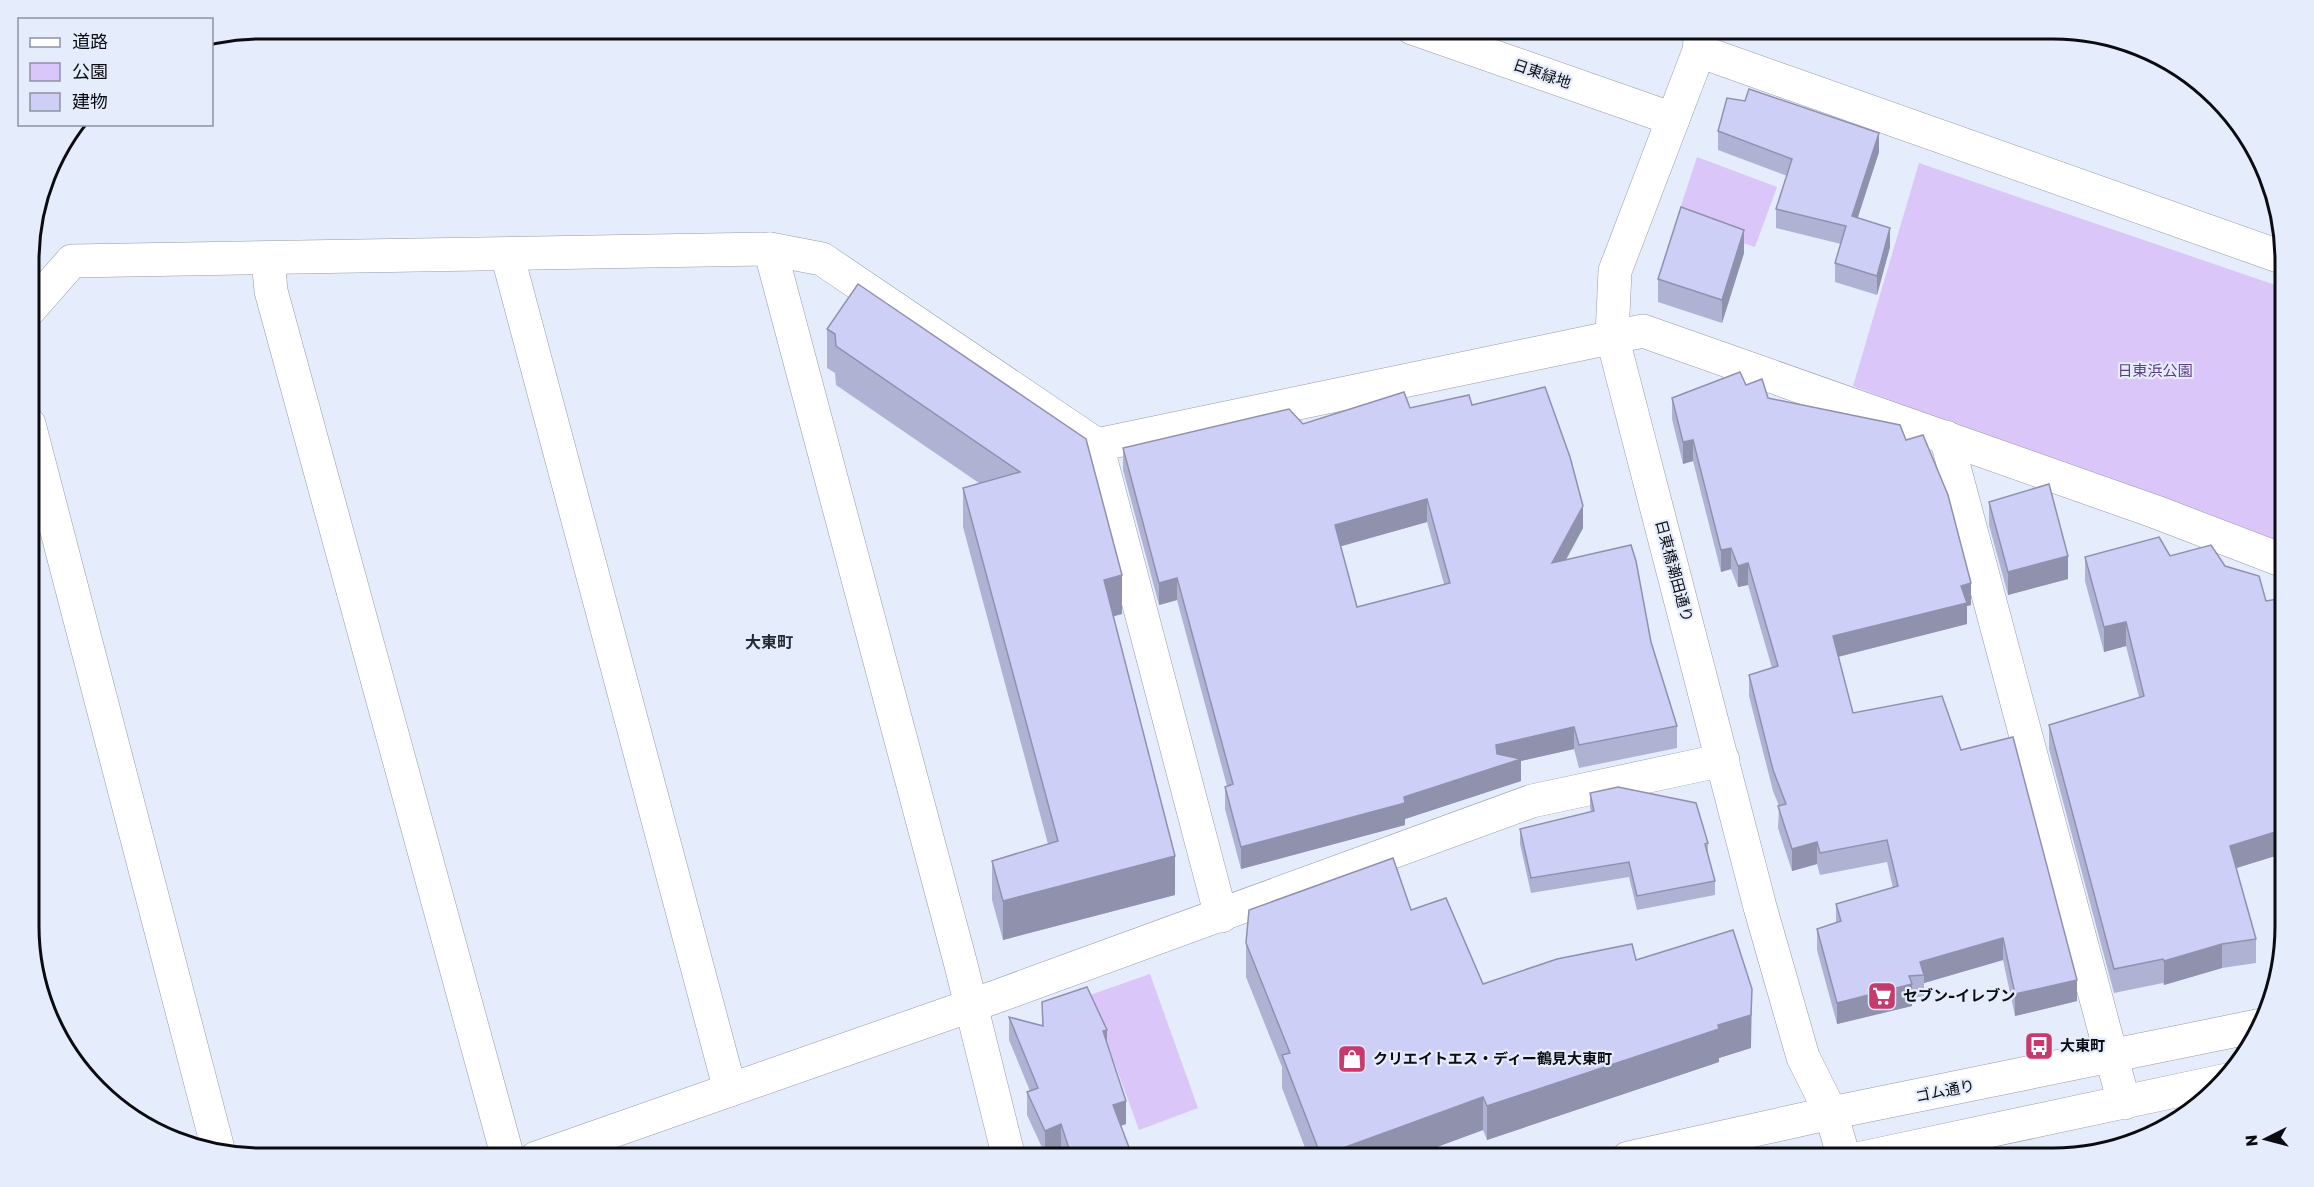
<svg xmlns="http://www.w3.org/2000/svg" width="2314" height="1187" font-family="Rubik,'Noto Sans JP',sans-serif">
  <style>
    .green { fill: #dbc6fa }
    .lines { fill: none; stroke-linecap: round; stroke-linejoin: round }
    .street-casing { stroke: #949ba9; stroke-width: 34 }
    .secondary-casing { stroke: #949ba9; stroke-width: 34 }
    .street { stroke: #fff; stroke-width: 33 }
    .secondary { stroke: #fff; stroke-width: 33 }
    .wall { fill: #b0b2d4; fill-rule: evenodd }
    .shaded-wall { fill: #9091ad }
    .building { fill: #cdcff7; stroke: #9091ad; stroke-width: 1.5; fill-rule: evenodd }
    .labels { text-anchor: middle; stroke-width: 4.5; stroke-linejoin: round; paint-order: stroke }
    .street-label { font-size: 15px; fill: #0a0c11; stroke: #e5ecfc }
    .park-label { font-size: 15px; fill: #5f3c87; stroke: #e5ecfc }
    .poi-label { font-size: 15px; font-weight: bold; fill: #0a0c11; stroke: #e5ecfc; text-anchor: start }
    .neighbourhood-label { font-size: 16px; font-weight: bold; fill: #242934; stroke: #e5ecfc }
    .rim { fill: none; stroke: #0a0c11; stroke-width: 3 }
  </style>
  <rect width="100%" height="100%" fill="#e5ecfc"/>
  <g class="green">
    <path d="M1697,157L1777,187L1755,247L1676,221Z"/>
    <path d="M1919,163L2284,288V548L1853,386Z"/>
    <path d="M1150,974L1198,1108L1139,1130L1090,995Z"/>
  </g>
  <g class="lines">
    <g class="street-casing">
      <g id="street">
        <path d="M1412,28L1673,119"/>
        <path d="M1699,51L2284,258"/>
        <path d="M770,249L961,965L1009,1158"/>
        <path d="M507,254L730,1090"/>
        <path d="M268,258L271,291L508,1158"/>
        <path d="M29,310L72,261L770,249L822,259L1097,445L1643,331L2156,512L2284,561"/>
        <path d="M1612,336L1615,271L1699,51L1701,29"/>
        <path d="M29,424L218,1149"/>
        <path d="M1946,437L2124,1103"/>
        <path d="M1097,445L1221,916"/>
        <path d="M536,1158L998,996L1532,801L1723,760"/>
      </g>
    </g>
    <g class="secondary-casing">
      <g id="secondary">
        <path d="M1612,336L1760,907L1803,1057L1831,1113L1844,1158"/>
        <path d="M1628,1158L1831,1113L2262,1025"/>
        <path d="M1862,1158L2227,1080"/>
      </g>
    </g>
    <use href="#street" class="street"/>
    <use href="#secondary" class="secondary"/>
  </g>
  <g class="wall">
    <path d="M1718,131L1879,152L1858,217L1890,247L1877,295L1835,282V263L1841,244L1776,228V209L1787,176L1718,150Z"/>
    <path d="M1744,253L1722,323L1658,302V279Z"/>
    <path d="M827,329L1086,439L1122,614L1113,616L1175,895L1003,940L992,900V861L1048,844L963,527V488L979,483L836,385L835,373L827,368Z"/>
    <path d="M1746,385L1768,398L1971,605L1967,606V624L1838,657L1853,713L1961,750L2077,1001L2015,1016L2003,960L1924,983V996L1912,998V1006L1837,1024L1817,950V929L1836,923V904L1893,888L1887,862L1820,875L1817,864L1792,871L1778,828L1779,806L1773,791L1749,696V675L1772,668L1748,585L1738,587L1731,569L1721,572L1693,461L1683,464L1672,419V398Z"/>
    <path d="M1472,405L1583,528L1566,560L1651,642L1677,726V748L1579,768L1574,749L1521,761V781L1405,819V825L1241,869L1225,809V787L1227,786L1177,600L1159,605L1123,470V448L1303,424L1410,408ZM1427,522L1444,584L1357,607L1340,546Z"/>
    <path d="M1989,502L2068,579L2008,595L1989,525Z"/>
    <path d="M2085,557L2285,760L2283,761L2285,853L2236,868L2256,939V963L2222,968L2164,985L2163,983L2114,993L2049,749V725L2139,697L2126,646L2104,652L2085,581Z"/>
    <path d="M1590,793L1708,843V856L1715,881V895L1637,910L1629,877L1531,893L1520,844V829L1591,812L1590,808Z"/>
    <path d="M1411,910L1483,984L1636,960L1751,1048L1719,1058V1062L1487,1140L1483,1130L1407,1158H1309L1282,1088V1067L1246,977V943Z"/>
    <path d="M1042,1002L1107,1043L1126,1124L1121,1126L1133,1158H1065L1061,1147L1045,1154L1027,1115V1092L1030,1091L1009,1040V1017L1042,1025Z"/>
  </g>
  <g class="shaded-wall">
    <path d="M1879,133V152L1852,235V216Z"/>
    <path d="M1890,228V247L1877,295V276Z"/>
    <path d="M1744,230V253L1722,323V300Z"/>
    <path d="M1693,440V461L1683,464V442Z"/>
    <path d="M1427,499V522L1335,548V525Z"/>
    <path d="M1583,506V528L1552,585V563Z"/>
    <path d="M1731,548V569L1721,572V550Z"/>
    <path d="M2068,556V579L2008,595V572Z"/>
    <path d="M1748,563V585L1738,587V566Z"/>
    <path d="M1122,575V614L1104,619V580Z"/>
    <path d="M1177,578V600L1159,605V583Z"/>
    <path d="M1971,583V605L1967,606V624L1833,658V636L1961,586Z"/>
    <path d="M2126,622V646L2104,652V627Z"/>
    <path d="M1574,727V749L1521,761V781L1405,819V825L1241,869V847L1404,797L1496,767V745Z"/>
    <path d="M2285,736V760L2275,763V739Z"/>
    <path d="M2285,829V853L2230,870V846Z"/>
    <path d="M1817,842V864L1792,871V849Z"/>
    <path d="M1175,856V895L1003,940V901Z"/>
    <path d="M2003,938V960L1924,983V975L1920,962Z"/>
    <path d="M2222,944V968L2164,985V961Z"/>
    <path d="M2077,980V1001L2015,1016V994Z"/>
    <path d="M1912,984V1006L1837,1024V1003Z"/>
    <path d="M1752,989L1751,1048L1719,1058V1062L1487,1140V1106L1718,1025Z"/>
    <path d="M1107,1030V1053L1103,1031Z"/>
    <path d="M1483,1097V1130L1407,1158H1321V1156Z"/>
    <path d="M1126,1101V1124L1113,1128V1105Z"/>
    <path d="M1061,1124V1147L1045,1154V1131Z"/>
  </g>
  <g class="building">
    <path d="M1749,89L1879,133L1852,216L1890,228L1877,276L1835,263L1846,226L1776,209L1792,159L1718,131L1727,98L1745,101Z"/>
    <path d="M1681,207L1744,230L1722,300L1658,279Z"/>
    <path d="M858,284L1086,439L1122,575L1104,580L1175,856L1003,901L992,861L1058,841L963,488L1020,472L836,346L835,334L827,329Z"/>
    <path d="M1740,372L1746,385L1762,379L1768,398L1900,425L1906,440L1923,435L1948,495L1971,583L1961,586L1967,603L1833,636L1853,713L1942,696L1961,750L2013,737L2077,980L2015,994L2003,938L1920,962L1924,975L1909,976L1912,984L1837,1003L1817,929L1841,921L1836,904L1898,886L1887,840L1820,853L1817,842L1792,849L1778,806L1786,804L1773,770L1749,675L1778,666L1748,563L1738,566L1731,548L1721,550L1693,440L1683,442L1672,398Z"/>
    <path d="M1545,387L1570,457L1583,506L1552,563L1631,545L1636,561L1651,642L1677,726L1579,745L1574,727L1496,745L1497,754L1521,759L1404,797L1405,803L1241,847L1225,787L1233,784L1177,578L1159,583L1123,448L1289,409L1303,424L1404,392L1410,408L1469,395L1472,405ZM1427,499L1450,583L1357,607L1335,525Z"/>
    <path d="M2049,484L2068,556L2008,572L1989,502Z"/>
    <path d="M2159,537L2170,556L2211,545L2225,566L2259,576L2266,601L2285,598V736L2275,739L2285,765V829L2230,846L2256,939L2222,944L2164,961L2163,959L2114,969L2049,725L2144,696L2126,622L2104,627L2085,557Z"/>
    <path d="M1618,787L1696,803L1708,843L1705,844L1715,881L1637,896L1629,862L1531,878L1520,829L1594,811L1590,793Z"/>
    <path d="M1393,858L1411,910L1446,898L1483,984L1557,959L1632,944L1636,960L1733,930L1752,989L1751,1015L1718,1025L1719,1029L1487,1106L1483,1097L1321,1156L1282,1055L1290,1053L1246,943L1249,910Z"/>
    <path d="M1087,987L1107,1030L1103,1031L1126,1101L1113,1105L1133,1158H1072L1061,1124L1045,1131L1027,1092L1038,1088L1009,1017L1043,1026L1042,1002Z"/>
  </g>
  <defs>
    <g id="supermarket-square" transform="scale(1.5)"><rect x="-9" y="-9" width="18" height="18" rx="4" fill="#c63a6e" stroke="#e5ecfc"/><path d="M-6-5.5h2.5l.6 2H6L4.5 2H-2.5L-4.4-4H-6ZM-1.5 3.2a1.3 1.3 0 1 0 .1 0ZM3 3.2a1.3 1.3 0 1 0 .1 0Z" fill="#fff"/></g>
    <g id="bus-square" transform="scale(1.5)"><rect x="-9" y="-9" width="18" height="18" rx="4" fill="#c63a6e" stroke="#e5ecfc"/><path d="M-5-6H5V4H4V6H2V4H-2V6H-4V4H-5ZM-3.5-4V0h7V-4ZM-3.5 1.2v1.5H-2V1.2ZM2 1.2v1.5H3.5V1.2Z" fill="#fff"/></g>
    <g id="shop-square" transform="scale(1.5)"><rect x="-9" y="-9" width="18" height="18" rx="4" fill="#c63a6e" stroke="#e5ecfc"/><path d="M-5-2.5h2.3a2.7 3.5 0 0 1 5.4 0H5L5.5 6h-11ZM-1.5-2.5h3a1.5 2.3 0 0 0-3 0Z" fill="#fff"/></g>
  </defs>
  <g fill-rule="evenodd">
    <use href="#supermarket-square" x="1882" y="996"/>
    <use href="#bus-square" x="2039" y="1046"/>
    <use href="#shop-square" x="1352" y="1059"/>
  </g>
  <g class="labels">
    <g class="street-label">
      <text transform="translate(1542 74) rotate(19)" y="5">日東緑地</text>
      <text transform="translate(1674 571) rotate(75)" y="5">日東橋潮田通り</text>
      <text transform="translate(1945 1091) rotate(-11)" y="5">ゴム通り</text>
    </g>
    <g class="park-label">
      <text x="2155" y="376">日東浜公園</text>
    </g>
    <g class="poi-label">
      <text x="1903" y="1001">セブン-イレブン</text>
      <text x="2060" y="1051">大東町</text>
      <text x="1373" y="1064">クリエイトエス・ディー鶴見大東町</text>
    </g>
    <g class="neighbourhood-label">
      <text x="769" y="648">大東町</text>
    </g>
  </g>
  <path d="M0 0H2314V1187H0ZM261 39H2053A222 222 0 0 1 2275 261V926A222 222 0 0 1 2053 1148H261A222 222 0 0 1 39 926V261A222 222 0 0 1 261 39Z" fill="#e5ecfc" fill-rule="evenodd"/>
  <path class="rim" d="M261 39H2053A222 222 0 0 1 2275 261V926A222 222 0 0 1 2053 1148H261A222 222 0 0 1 39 926V261A222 222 0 0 1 261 39Z"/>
  <rect x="18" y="18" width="195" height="108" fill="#e5ecfc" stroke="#8d929e" stroke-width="1.5"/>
  <rect x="30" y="38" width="30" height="9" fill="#ffffff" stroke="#8d929e" stroke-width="1.5"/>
  <text x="72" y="48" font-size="18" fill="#0a0c11">道路</text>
  <rect x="30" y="63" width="30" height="18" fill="#dbc6fa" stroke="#8d929e" stroke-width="1.5"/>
  <text x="72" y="78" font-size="18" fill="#0a0c11">公園</text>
  <rect x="30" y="93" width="30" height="18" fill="#cdcff7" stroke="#8d929e" stroke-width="1.5"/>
  <text x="72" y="108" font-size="18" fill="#0a0c11">建物</text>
  <g transform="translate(2266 1139) rotate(264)" stroke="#e5ecfc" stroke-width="4.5" paint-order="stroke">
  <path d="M0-4.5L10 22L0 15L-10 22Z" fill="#0a0c11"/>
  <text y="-9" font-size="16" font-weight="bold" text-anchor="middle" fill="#0a0c11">N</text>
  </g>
</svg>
